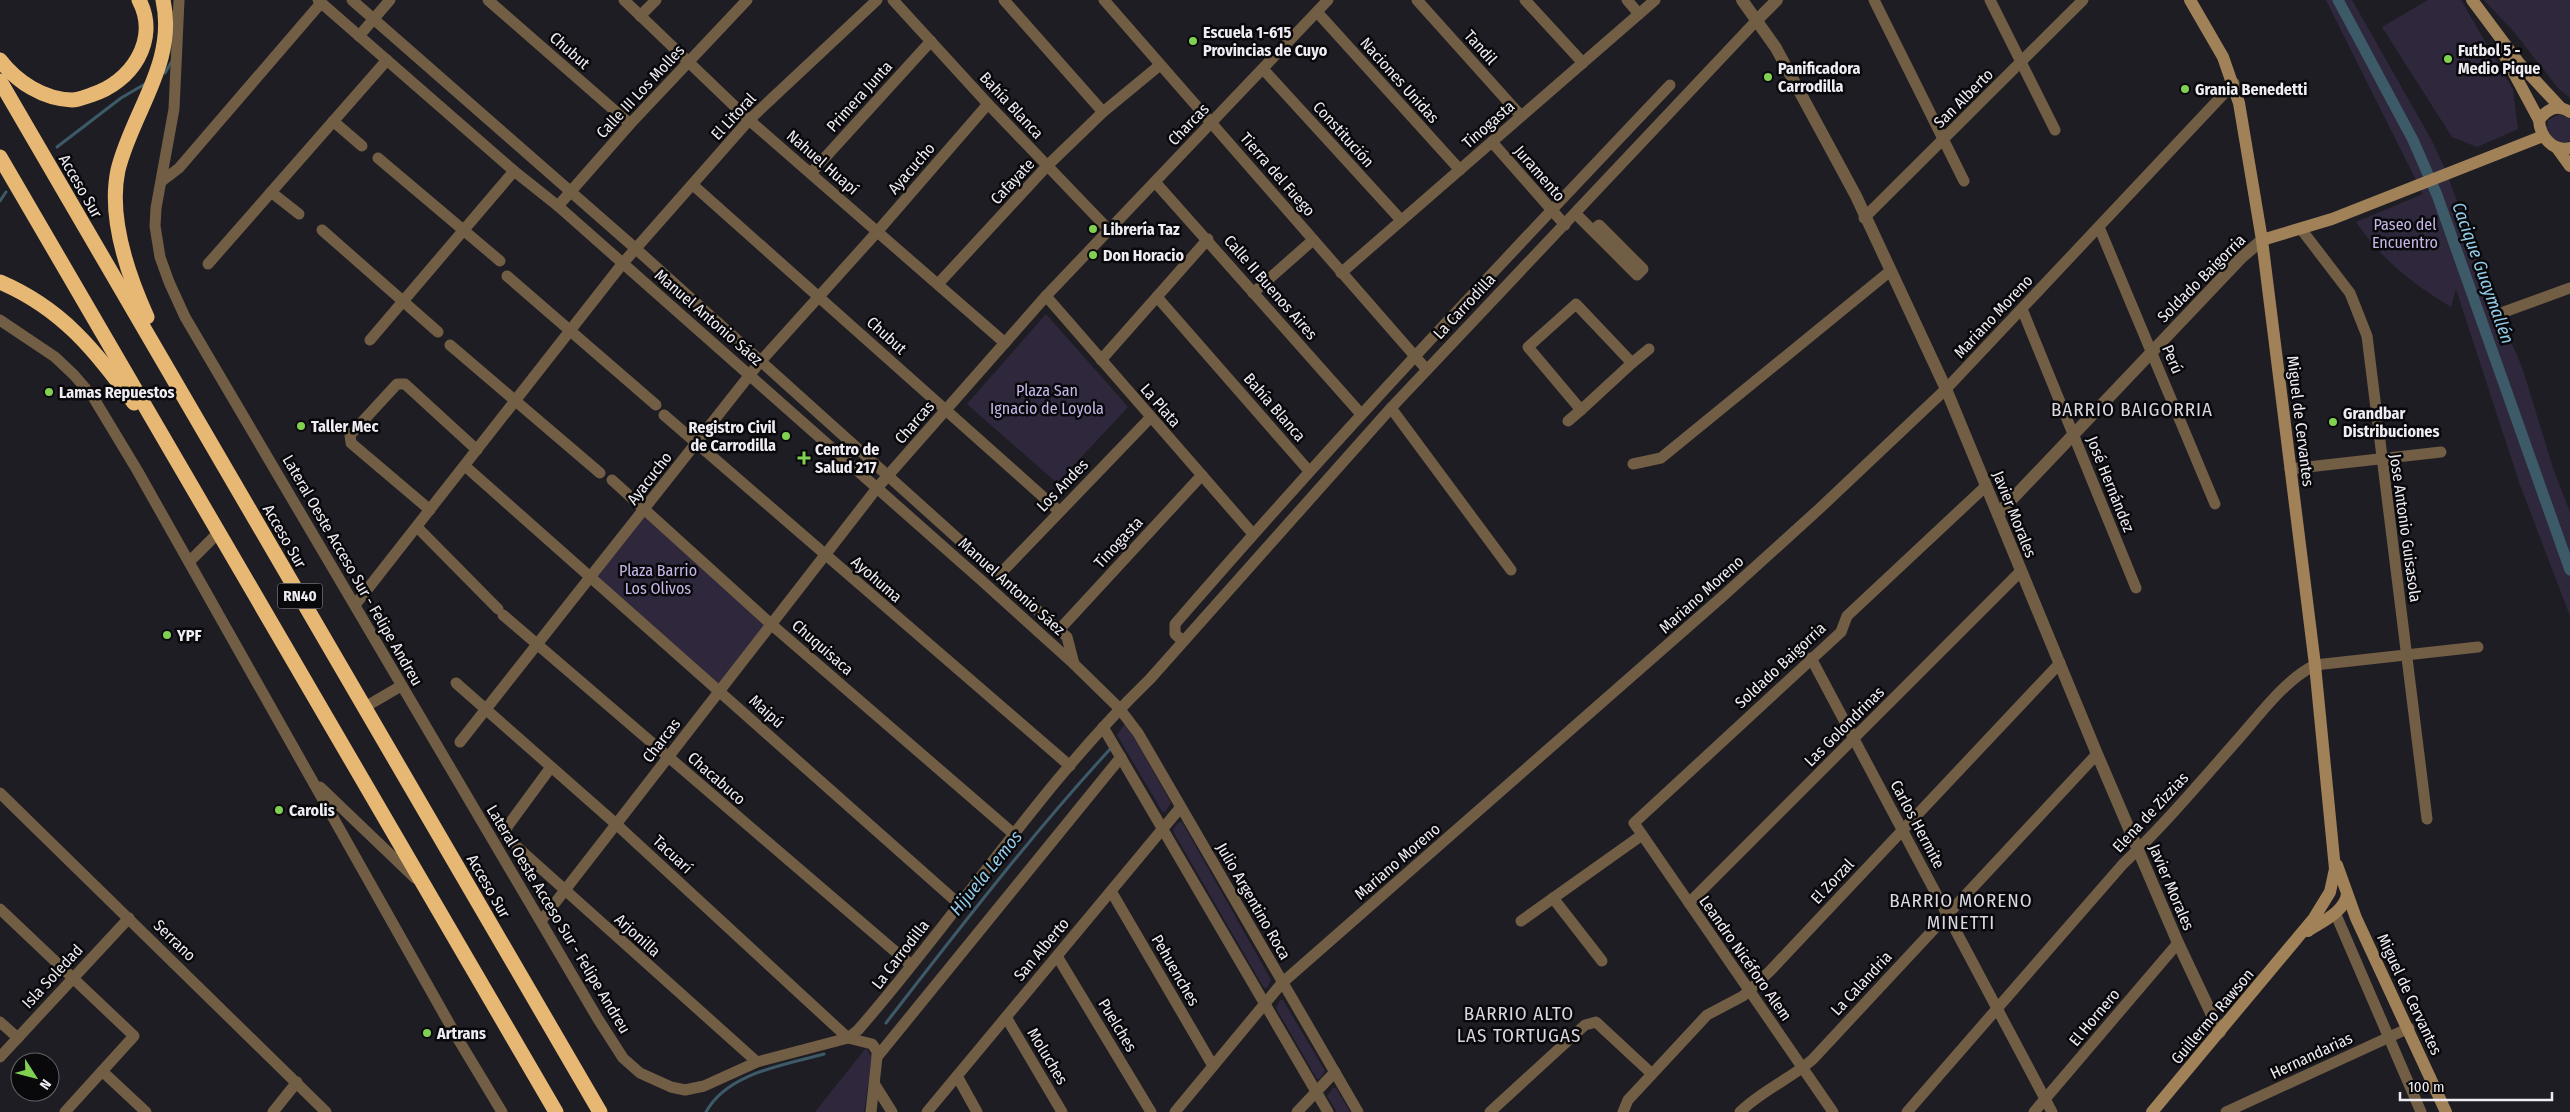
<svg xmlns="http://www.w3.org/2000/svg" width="2570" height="1112" font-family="'Fira Sans Condensed',sans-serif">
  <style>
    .green { fill: #2f283d }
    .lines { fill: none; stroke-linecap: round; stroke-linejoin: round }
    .stream { stroke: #3d5a68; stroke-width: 3 }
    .canal { stroke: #3d5a68; stroke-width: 11 }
    .minor { stroke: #715e44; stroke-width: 11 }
    .tertiary { stroke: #715e44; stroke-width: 12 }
    .secondary { stroke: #a18258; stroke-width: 12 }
    .motorway { stroke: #e7b874; stroke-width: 15 }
    .poi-dot { fill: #80d052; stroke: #09080b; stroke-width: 2 }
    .labels { text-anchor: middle; stroke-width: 5; stroke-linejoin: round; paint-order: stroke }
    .shield { fill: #09080b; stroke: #aaa8ad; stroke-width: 1 }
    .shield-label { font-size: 15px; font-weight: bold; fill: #efedf3 }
    .poi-label { font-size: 16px; font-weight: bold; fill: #efedf3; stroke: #09080b; text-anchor: start }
    .street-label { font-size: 16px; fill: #efedf3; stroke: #09080b }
    .park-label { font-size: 16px; fill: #c7b6e8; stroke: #09080b }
    .water-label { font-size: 18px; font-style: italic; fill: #93cdea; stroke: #09080b }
    .quarter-label { font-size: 19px; letter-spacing: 1px; fill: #dad7e1; stroke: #09080b }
  </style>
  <rect width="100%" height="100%" fill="#1f1d24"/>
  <g class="green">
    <path d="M2326,0H2352L2431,139L2446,171L2491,296L2522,367L2554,471L2570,512V616L2520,485L2456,289L2451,307C2414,285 2380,258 2356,222L2423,194Z"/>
    <path d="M2428,0H2461L2513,90L2518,129L2477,147L2452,137L2382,27Z"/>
    <path d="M2484,0H2570V98L2558,88L2514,32Z"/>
    <path d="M2560,114L2570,119V141C2560,145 2553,139 2547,131L2548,120Z"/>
    <path d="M1046,314L1128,407L1057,483L967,404Z"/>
    <path d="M645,509L772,625L719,691L591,578Z"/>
    <path d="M1124,725H1127L1171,803L1165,812L1162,811L1117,735Z"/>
    <path d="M1179,822H1182L1271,980L1267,988H1264L1174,833L1173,829Z"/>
    <path d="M1280,1000H1283L1325,1071L1320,1079H1317L1276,1008Z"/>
    <path d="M866,1048L872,1058L864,1112H815Z"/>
    <path d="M1333,1088H1336L1350,1112H1337L1327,1096Z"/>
  </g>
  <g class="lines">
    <g class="stream">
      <path d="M165,73L172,61"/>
      <path d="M57,147L121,98L145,84"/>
      <path d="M0,201L6,192"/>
      <path d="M886,1023C959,929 1031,835 1112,747"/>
      <path d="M706,1112C727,1073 784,1065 824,1054"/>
    </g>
    <path class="canal" d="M2338,0L2413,140L2437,195L2570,570"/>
    <g class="minor">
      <path d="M179,0L174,109L156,208L155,226L160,257L169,282L185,317L598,1019L623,1058L640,1073L671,1087L685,1090L704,1086L757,1062L848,1038L858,1030C958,916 1040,785 1150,679L1391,408L1757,20"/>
      <path d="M318,0L514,171L558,206L981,580L1074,664L1119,708L1138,733L1358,1112"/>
      <path d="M352,0L635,248L1067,637L1074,664"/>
      <path d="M488,0L630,124"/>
      <path d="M624,0L749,120L1005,343"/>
      <path d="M893,0L988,104L1109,230"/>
      <path d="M1004,0L1103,112"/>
      <path d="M1104,0L1427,370"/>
      <path d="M1417,0L1521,116"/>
      <path d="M1525,0L1583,63"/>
      <path d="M1627,0L1639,14"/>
      <path d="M1874,0L1964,181"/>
      <path d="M1990,0L2055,130"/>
      <path d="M1317,12L1460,170"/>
      <path d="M640,16L656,0"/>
      <path d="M359,36L390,0"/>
      <path d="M1263,69L1401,220"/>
      <path d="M333,121L362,146"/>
      <path d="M1492,142L1565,225"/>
      <path d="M378,158L500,261"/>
      <path d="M811,173L931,41"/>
      <path d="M162,181L179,168L321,3"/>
      <path d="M1155,182L1361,414"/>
      <path d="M693,185L1059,511"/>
      <path d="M271,192L299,214"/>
      <path d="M558,206L630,124L747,0"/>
      <path d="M1576,214L1637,275L1643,269L1599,225L1593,231"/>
      <path d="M1864,218L2083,0"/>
      <path d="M2099,227L2215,504"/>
      <path d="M2301,229L2350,293L2367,336L2427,819"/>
      <path d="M322,230L438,332"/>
      <path d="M208,264L387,60"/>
      <path d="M1341,273L1655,0"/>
      <path d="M507,276L656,405"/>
      <path d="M938,284L1047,166L1103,112L1160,65"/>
      <path d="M1253,293L1313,240"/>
      <path d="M1046,296L1253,534"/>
      <path d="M1157,297L1309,471"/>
      <path d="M1576,304L1632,363L1581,410L1528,347Z"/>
      <path d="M2022,309L2136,588"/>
      <path d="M2504,312L2570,288"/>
      <path d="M0,320L55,357L74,375L93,397L137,470L458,1039L502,1112"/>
      <path d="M370,340L514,171"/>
      <path d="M450,345L600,473"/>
      <path d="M1101,360L1208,239"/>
      <path d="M1632,363L1649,349"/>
      <path d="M1391,408L1511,570"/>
      <path d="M664,415L1070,766"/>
      <path d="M1568,421L1581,410"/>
      <path d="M1633,464L1661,458L1889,272"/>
      <path d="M465,466L959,904"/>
      <path d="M2290,469L2441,452"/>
      <path d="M612,480L772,625L1015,835"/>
      <path d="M430,510L351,443L350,435L397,384H405L477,450"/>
      <path d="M417,527L498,609"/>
      <path d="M189,562L219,532"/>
      <path d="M999,575L1150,418"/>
      <path d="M355,605L623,263L749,120L877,0"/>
      <path d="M503,615L911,965"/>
      <path d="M1059,630L1202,475"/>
      <path d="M1183,641L1175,634V624C1335,439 1502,262 1670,85"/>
      <path d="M1811,658L2052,1112"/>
      <path d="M456,683L616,824L848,1038L872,1044L877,1051V1057L871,1112"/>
      <path d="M365,707L401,686"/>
      <path d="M1103,727L1328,1112"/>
      <path d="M460,742L760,362L877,232L988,104"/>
      <path d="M551,767L507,827L506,837L757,1062"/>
      <path d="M320,787L415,878"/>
      <path d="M0,793L326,1112"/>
      <path d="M1111,891L1213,1066"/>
      <path d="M1553,898L1602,961"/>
      <path d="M1689,903L2021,571"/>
      <path d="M0,909L134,1036L65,1112"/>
      <path d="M2336,915L2421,1112"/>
      <path d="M541,921L877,488L1046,296L1328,0"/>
      <path d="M1521,921L1642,835"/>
      <path d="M1057,956L1151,1112"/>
      <path d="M1006,1017L1062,1112"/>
      <path d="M0,1022L18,1038"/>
      <path d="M0,1057L129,918"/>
      <path d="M877,1057L1121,757"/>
      <path d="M102,1071L146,1112"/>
      <path d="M957,1076L977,1112"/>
      <path d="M875,1085L892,1112"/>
      <path d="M273,1112L297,1082"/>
      <path d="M927,1112L1180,808"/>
      <path d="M1175,1112L1282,983L1723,596L1818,510L1946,389L2234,83"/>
      <path d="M1297,1112L1335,1072"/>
      <path d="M1490,1112L1585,1025L1596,1022L1652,1074"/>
      <path d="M1623,1112L1628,1100L1707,1015L1743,996L1770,971L2060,663"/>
      <path d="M1740,1112C1762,1090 1791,1079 1813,1059L2097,754"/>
      <path d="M1833,1112L1634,823L1841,632L1847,616L1986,486"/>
      <path d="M1907,1112L2123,864C2165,824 2202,780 2240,737C2262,712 2285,680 2315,665L2478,647"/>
      <path d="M2034,1112L2178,943"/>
      <path d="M2226,1112L2409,1028"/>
    </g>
    <g class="tertiary">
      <path d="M1742,0L1776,48L1856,196L1946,389L2097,754L2178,943L2220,1032"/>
      <path d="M1757,20L1777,0"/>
      <path d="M1998,514L2241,258L2262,240"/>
    </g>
    <g class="secondary">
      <path d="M2472,0L2519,63L2560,107"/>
      <path d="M2501,49L2539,120"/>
      <path d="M2570,112C2557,104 2548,108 2539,120C2540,136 2552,152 2570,148"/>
      <path d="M2557,148L2570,166"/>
      <path d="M2262,240L2332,219L2543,136"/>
      <path d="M2337,865L2356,918L2446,1112"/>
      <path d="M2308,931C2321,922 2345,912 2347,894"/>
      <path d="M2152,1112L2314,918L2330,892L2335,869L2315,665L2262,240L2239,103L2223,57L2190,0"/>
    </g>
    <g class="motorway">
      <path d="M0,60C17,82 43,99 72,100C78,100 85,97 91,95C131,83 160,40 139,0"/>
      <path d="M0,81L600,1112"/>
      <path d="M0,157L556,1112"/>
      <path d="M0,282C63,309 94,350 134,403"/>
      <path d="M147,317C128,275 108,217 118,170C132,112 177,63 163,0"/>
    </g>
  </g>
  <g class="poi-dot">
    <circle cx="1193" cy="41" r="5"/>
    <circle cx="2448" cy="59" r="5"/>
    <circle cx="1768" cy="77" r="5"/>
    <circle cx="2185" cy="89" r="5"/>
    <circle cx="1093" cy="229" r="5"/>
    <circle cx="1093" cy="255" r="5"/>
    <circle cx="49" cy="392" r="5"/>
    <circle cx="2333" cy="422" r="5"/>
    <circle cx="301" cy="426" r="5"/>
    <circle cx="786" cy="436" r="5"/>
    <path d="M801.5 450.5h5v5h5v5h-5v5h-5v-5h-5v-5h5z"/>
    <circle cx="167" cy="635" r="5"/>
    <circle cx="279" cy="810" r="5"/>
    <circle cx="427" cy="1033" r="5"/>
  </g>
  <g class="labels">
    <rect class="shield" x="277.5" y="583.5" width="45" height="25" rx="4"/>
    <g class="shield-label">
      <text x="300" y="601">RN40</text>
    </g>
    <g class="poi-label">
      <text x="1203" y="38">Escuela 1-615<tspan x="1203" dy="18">Provincias de Cuyo</tspan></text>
      <text x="2458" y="56">Futbol 5 -<tspan x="2458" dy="18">Medio Pique</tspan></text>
      <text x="1778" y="74">Panificadora<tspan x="1778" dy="18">Carrodilla</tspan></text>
      <text x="2195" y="95">Grania Benedetti</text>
      <text x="1103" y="235">Librería Taz</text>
      <text x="1103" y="261">Don Horacio</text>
      <text x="59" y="398">Lamas Repuestos</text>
      <text x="2343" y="419">Grandbar<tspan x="2343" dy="18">Distribuciones</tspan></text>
      <text x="311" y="432">Taller Mec</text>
      <text x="776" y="433" text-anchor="end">Registro Civil<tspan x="776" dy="18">de Carrodilla</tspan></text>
      <text x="815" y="455">Centro de<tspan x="815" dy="18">Salud 217</tspan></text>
      <text x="177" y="641">YPF</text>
      <text x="289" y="816">Carolis</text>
      <text x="437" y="1039">Artrans</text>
    </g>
    <g class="street-label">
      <text transform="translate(1481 47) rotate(48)" y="6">Tandil</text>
      <text transform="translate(570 50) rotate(41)" y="6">Chubut</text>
      <text transform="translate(1400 80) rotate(48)" y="6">Naciones Unidas</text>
      <text transform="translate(640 91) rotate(-47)" y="6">Calle III Los Molles</text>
      <text transform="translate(859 96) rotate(-48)" y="6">Primera Junta</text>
      <text transform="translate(1963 98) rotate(-45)" y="6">San Alberto</text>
      <text transform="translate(1012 105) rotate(47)" y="6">Bahía Blanca</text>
      <text transform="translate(733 116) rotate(-47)" y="6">El Litoral</text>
      <text transform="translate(1188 124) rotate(-46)" y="6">Charcas</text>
      <text transform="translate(1488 124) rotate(-41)" y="6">Tinogasta</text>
      <text transform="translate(1344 134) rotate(48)" y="6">Constitución</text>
      <text transform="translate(823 162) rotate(41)" y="6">Nahuel Huapí</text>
      <text transform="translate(911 168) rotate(-49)" y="6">Ayacucho</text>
      <text transform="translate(1540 173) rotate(49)" y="6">Juramento</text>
      <text transform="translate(1278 174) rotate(49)" y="6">Tierra del Fuego</text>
      <text transform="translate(1012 181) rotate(-47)" y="6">Cafayate</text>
      <text transform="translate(81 186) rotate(60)" y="6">Acceso Sur</text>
      <text transform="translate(2201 278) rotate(-45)" y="6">Soldado Baigorria</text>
      <text transform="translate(1271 287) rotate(49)" y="6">Calle II Buenos Aires</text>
      <text transform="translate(1464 306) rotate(-47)" y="6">La Carrodilla</text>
      <text transform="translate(1993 316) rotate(-47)" y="6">Mariano Moreno</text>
      <text transform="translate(709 317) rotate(41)" y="6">Manuel Antonio Sáez</text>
      <text transform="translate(887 335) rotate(42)" y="6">Chubut</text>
      <text transform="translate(2173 359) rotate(67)" y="6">Perú</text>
      <text transform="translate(1161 405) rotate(49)" y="6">La Plata</text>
      <text transform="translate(1275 407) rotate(49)" y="6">Bahía Blanca</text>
      <text transform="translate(2301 421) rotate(83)" y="6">Miguel de Cervantes</text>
      <text transform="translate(914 422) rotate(-49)" y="6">Charcas</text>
      <text transform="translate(649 478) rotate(-52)" y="6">Ayacucho</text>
      <text transform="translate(2111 484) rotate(68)" y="6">José Hernández</text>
      <text transform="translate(1062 485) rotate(-46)" y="6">Los Andes</text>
      <text transform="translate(2015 514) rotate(68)" y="6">Javier Morales</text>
      <text transform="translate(2406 528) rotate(82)" y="6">Jose Antonio Guisasola</text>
      <text transform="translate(285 536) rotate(60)" y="6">Acceso Sur</text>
      <text transform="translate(1118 542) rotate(-47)" y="6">Tinogasta</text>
      <text transform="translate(353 570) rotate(60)" y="6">Lateral Oeste Acceso Sur - Felipe Andreu</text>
      <text transform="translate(877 579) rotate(41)" y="6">Ayohuma</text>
      <text transform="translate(1012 586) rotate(42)" y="6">Manuel Antonio Sáez</text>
      <text transform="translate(1701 594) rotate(-42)" y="6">Mariano Moreno</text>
      <text transform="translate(823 647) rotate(41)" y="6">Chuquisaca</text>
      <text transform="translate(1780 665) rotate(-43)" y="6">Soldado Baigorria</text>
      <text transform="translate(767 711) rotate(42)" y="6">Maipú</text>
      <text transform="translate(1844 726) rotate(-45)" y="6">Las Golondrinas</text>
      <text transform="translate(661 740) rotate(-52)" y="6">Charcas</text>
      <text transform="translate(717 778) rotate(41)" y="6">Chacabuco</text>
      <text transform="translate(2150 812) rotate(-47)" y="6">Elena de Zizzias</text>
      <text transform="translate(1918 824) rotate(62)" y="6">Carlos Hermite</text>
      <text transform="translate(673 854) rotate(43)" y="6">Tacuarí</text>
      <text transform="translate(1397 861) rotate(-41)" y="6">Mariano Moreno</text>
      <text transform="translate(1832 881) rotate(-47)" y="6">El Zorzal</text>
      <text transform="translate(489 886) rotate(60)" y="6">Acceso Sur</text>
      <text transform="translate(2172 887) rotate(67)" y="6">Javier Morales</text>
      <text transform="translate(1254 901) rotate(60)" y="6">Julio Argentino Roca</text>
      <text transform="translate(559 919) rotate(59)" y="6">Lateral Oeste Acceso Sur - Felipe Andreu</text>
      <text transform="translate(638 935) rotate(42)" y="6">Arjonilla</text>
      <text transform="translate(175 940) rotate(44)" y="6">Serrano</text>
      <text transform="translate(1041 949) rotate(-50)" y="6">San Alberto</text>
      <text transform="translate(900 954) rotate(-52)" y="6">La Carrodilla</text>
      <text transform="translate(1746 958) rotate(55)" y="6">Leandro Nicéforo Alem</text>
      <text transform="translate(1176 970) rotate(60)" y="6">Pehuenches</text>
      <text transform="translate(52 976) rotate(-47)" y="6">Isla Soledad</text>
      <text transform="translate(1861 983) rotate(-47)" y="6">La Calandria</text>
      <text transform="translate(2410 994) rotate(65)" y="6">Miguel de Cervantes</text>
      <text transform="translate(2212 1016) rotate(-50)" y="6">Guillermo Rawson</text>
      <text transform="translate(2094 1017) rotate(-50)" y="6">El Hornero</text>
      <text transform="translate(1118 1025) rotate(59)" y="6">Puelches</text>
      <text transform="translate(2311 1055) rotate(-25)" y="6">Hernandarias</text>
      <text transform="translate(1048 1056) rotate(59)" y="6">Moluches</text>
    </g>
    <g class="park-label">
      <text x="2405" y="230">Paseo del<tspan x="2405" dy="18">Encuentro</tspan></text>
      <text x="1047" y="396">Plaza San<tspan x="1047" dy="18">Ignacio de Loyola</tspan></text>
      <text x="658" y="576">Plaza Barrio<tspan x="658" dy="18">Los Olivos</tspan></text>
    </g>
    <g class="water-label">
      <text transform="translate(2483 273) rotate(70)" y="6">Cacique Guaymallén</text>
      <text transform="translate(986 873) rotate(-51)" y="6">Hijuela Lemos</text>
    </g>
    <g class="quarter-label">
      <text x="2132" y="416">BARRIO BAIGORRIA</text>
      <text x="1961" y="907">BARRIO MORENO<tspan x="1961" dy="22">MINETTI</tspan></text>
      <text x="1519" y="1020">BARRIO ALTO<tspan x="1519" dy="22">LAS TORTUGAS</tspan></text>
    </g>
  </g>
  <g transform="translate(35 1077) rotate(126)"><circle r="24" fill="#09080b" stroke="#656468"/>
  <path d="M0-4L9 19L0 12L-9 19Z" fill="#80d052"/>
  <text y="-8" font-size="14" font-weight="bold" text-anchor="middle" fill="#efedf3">N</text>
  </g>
  <path d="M2400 1092v8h152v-8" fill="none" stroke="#efedf3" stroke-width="2.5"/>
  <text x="2408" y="1092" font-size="15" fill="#efedf3" stroke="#09080b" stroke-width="4" paint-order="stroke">100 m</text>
</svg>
